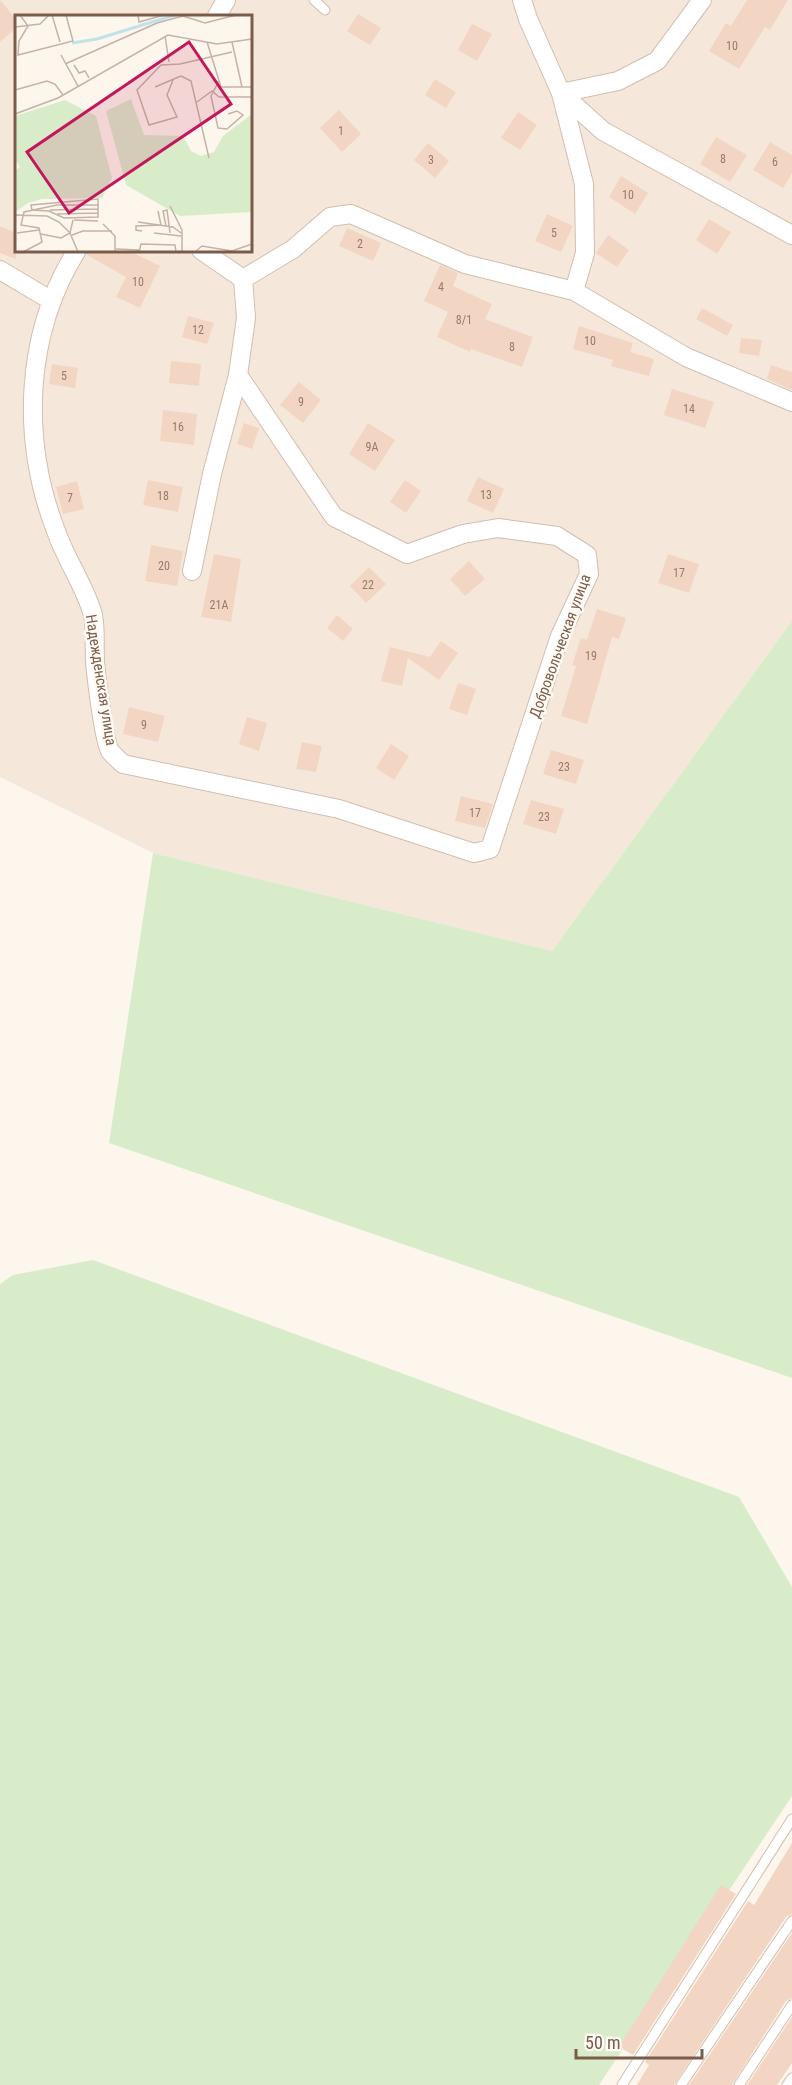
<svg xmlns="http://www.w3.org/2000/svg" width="792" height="2085" font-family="'Roboto Condensed',sans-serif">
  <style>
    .residential { fill: #f5e8da; fill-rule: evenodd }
    .green { fill: #d8ecc9 }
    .building { fill: #f3d5c3 }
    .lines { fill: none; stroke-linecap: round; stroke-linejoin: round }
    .lane-casing { stroke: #d1beb0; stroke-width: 11 }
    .street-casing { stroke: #d1beb0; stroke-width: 20 }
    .lane { stroke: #fff; stroke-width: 9 }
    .street { stroke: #fff; stroke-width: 18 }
    .labels { text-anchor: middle; stroke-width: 5; stroke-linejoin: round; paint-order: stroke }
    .number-label { font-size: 12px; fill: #987a6a }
    .street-label { font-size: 15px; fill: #7a5c4d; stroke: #fffaf3 }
    .inset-river { fill: none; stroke: #bfe3e8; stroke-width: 3 }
    .inset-road { fill: none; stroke: #c5b3a7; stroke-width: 1.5 }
    .view { fill: #c2185b; fill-opacity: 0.15; stroke: #c2185b; stroke-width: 3 }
    .inset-edge { fill: none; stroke: #7a5c4d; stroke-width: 3 }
  </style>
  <rect width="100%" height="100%" fill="#fdf6ec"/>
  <path class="residential" d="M0,0H792V621L552,951L153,853L0,777ZM16,16H250V250H16Z"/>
  <g class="green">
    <path d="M792,621V1378L109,1143L153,853L552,951Z"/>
    <path d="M93,1260L739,1497L792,1587V1796L599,2085H0V1284L13,1275Z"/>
  </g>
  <g class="building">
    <path d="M0,0L16,19V28L0,42Z"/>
    <path d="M747,0H788L770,30L765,27L739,69L709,51L726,23L731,26Z"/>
    <path d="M358,14L381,28L370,45L347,31Z"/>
    <path d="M472,24L492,34L477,61L458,50Z"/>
    <path d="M435,79L456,92L446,108L425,95Z"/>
    <path d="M339,110L361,134L342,152L320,128Z"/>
    <path d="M518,112L537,125L520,150L501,138Z"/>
    <path d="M716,137L747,155L730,182L700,164Z"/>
    <path d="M770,142L792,155V173L783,188L753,170Z"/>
    <path d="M428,143L449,161L435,178L414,160Z"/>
    <path d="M621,176L648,193L635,214L609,197Z"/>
    <path d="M547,214L573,226L561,252L535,241Z"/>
    <path d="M709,219L731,232L717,254L696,240Z"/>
    <path d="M0,226L16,233V259L0,253Z"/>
    <path d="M347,228L381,243L373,261L339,246Z"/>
    <path d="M608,235L629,250L617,267L596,253Z"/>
    <path d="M88,250H127L160,266L140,308L116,297L126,277L87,255Z"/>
    <path d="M440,265L458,273L453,286L492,304L485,319L533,337L522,367L471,349L470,352L437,337L448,312L424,301Z"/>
    <path d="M702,308L733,325L727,336L696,319Z"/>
    <path d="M188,316L214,323L207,344L182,337Z"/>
    <path d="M579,326L633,343L630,352L654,359L649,376L611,366L613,360L573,349Z"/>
    <path d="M741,338L762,340L759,356L739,353Z"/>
    <path d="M171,361L201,364L199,386L169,383Z"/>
    <path d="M52,364L78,368L75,388L49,384Z"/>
    <path d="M771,365L792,372V390L767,379Z"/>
    <path d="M299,382L321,400L303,423L280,405Z"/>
    <path d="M672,389L714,402L705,428L664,415Z"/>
    <path d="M163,410L197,414L194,445L160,441Z"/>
    <path d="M244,423L259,428L252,449L237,444Z"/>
    <path d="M368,423L395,440L375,471L349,454Z"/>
    <path d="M478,477L504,489L493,513L467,501Z"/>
    <path d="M148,480L183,487L178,512L143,505Z"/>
    <path d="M405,480L421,491L406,513L390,502Z"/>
    <path d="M77,481L84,509L63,514L56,487Z"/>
    <path d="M151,545L183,551L177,586L145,581Z"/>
    <path d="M214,554L241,559L231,622L201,617Z"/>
    <path d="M668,554L699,564L689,593L658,583Z"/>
    <path d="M469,561L485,579L465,596L450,579Z"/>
    <path d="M369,567L386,584L366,603L350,586Z"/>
    <path d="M597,609L626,618L619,639L612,637L587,724L561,716L576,666L572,665L581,638L587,640Z"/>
    <path d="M337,615L353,629L343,641L327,628Z"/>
    <path d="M441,641L458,653L439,680L408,658L402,686L381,681L390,647L430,657Z"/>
    <path d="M458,683L476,689L467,715L449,709Z"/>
    <path d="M129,707L165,716L158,742L123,734Z"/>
    <path d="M247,717L267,723L259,751L239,744Z"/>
    <path d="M302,742L322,746L316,772L296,769Z"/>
    <path d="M391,744L409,756L394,780L376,768Z"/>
    <path d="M551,750L584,760L576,784L543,774Z"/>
    <path d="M461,796L493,804L485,828L455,821Z"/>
    <path d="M531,800L564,809L556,834L523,824Z"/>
    <path d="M792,1843V1914L786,1917L674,2085H637L649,2065L645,2062L748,1901L754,1905Z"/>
    <path d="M721,1885L736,1894L633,2055L619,2047Z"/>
    <path d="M792,1933V1998L786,2001L732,2085H689Z"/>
    <path d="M792,2017V2063L777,2085H747Z"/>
  </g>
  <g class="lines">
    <g class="lane-casing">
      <g id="lane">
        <path d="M314,0L325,10"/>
        <path d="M622,2085L792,1819"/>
        <path d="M681,2085L792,1921"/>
        <path d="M739,2085L792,2005"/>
        <path d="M787,2085L792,2078"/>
      </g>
    </g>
    <g class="street-casing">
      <g id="street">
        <path d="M522,0L528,19L561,93L603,131L792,235"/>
        <path d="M217,16L226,0"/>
        <path d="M77,250C24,335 21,440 56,531C66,560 85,586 93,615C96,629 94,646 95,661C96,675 104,741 110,751C113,755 119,760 123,764L339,809L474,853L490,849L560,636L589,574L587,555L557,536L498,528L463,534L407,554L334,517L238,375"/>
        <path d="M201,250L243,279"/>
        <path d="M0,270L52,301"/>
        <path d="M243,279L293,249L330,217L351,214L465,264L574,291L686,357L792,402"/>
        <path d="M574,291L585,253L584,184L561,93L618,81L657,61L702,0"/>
        <path d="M192,571L212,474L238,375L246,318L243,279"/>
      </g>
    </g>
    <use href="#lane" class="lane"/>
    <use href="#street" class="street"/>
  </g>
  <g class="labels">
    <g class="number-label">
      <text x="732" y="50">10</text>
      <text x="341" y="135">1</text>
      <text x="723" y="163">8</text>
      <text x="431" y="164">3</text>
      <text x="775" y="166">6</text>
      <text x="628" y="199">10</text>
      <text x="554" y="237">5</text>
      <text x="360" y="248">2</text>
      <text x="138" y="286">10</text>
      <text x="441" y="291">4</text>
      <text x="464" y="324">8/1</text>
      <text x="198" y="334">12</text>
      <text x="590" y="345">10</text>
      <text x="512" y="351">8</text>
      <text x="64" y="380">5</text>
      <text x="301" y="406">9</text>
      <text x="689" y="413">14</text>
      <text x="178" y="431">16</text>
      <text x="372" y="451">9А</text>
      <text x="486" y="499">13</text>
      <text x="163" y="500">18</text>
      <text x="70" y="502">7</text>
      <text x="164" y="570">20</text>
      <text x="679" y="577">17</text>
      <text x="368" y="589">22</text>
      <text x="219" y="609">21А</text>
      <text x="591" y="660">19</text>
      <text x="144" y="729">9</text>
      <text x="564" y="771">23</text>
      <text x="475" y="817">17</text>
      <text x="544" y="821">23</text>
    </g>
    <g class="street-label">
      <text transform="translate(560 646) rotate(-70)" y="5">Добровольческая улица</text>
      <text transform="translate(101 680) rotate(81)" y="5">Надежденская улица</text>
    </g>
  </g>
  <g transform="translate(15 15)">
    <rect width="237" height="237" fill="#fdf6ec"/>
    <path d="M116,84L129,120L168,121L176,136L186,141L199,137L208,121L237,99V197L165,201L111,170L91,96ZM50,85L81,101L97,163L87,183L27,184L13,188L0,197V156L5,152L0,144V101Z" fill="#d8ecc9"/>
    <path class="inset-river" d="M57,28L82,24L160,0"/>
    <path class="inset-road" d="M5,0L13,11L4,26L3,40L58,26L51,0M37,0L45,27M123,0L124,7L149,0M0,12L25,9L34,0M150,21L154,47M192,27L206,72H237M217,27L227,72M46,40L63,71M50,49L142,8L168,1L190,8L221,0M165,49L217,37M59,50L64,58L70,56L74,63M166,61L176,66L194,143M158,65L152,80L162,102L134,110L122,75L146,50L165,49M204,66L196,81L203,113L212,114L228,100L222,96L213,99M140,72L166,61M0,75L32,66L40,69L48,80M182,87L197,76L204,82H237M0,99L43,83L153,20L202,29L237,24M83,184V202L49,203L34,196L17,195L16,190ZM155,191L167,215V237M35,195L83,194M42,199L83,198M0,200L32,201L44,207L55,218L63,237M59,205L83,206M123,207L158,212L166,218M88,209L100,221V237M151,211L148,196L152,195L155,218M127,216L121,215V211L146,210L143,196M2,218L24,215M139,218L166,221M26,219L46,223L55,218L58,205M57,220L68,216H97M101,234L124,235M8,237L27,227L24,213L6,210L9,197L42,190H84M124,237L126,229L160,230L161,237M180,237L187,231L217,236L237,229"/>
    <path class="view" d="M174,27L216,89L54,198L12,137Z"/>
    <rect width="237" height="237" class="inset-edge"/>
  </g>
  <path d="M576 2049v9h126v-9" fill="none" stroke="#7a5c4d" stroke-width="3"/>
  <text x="585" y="2049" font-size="18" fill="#7a5c4d" stroke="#fffaf3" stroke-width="4.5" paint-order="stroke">50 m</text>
</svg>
